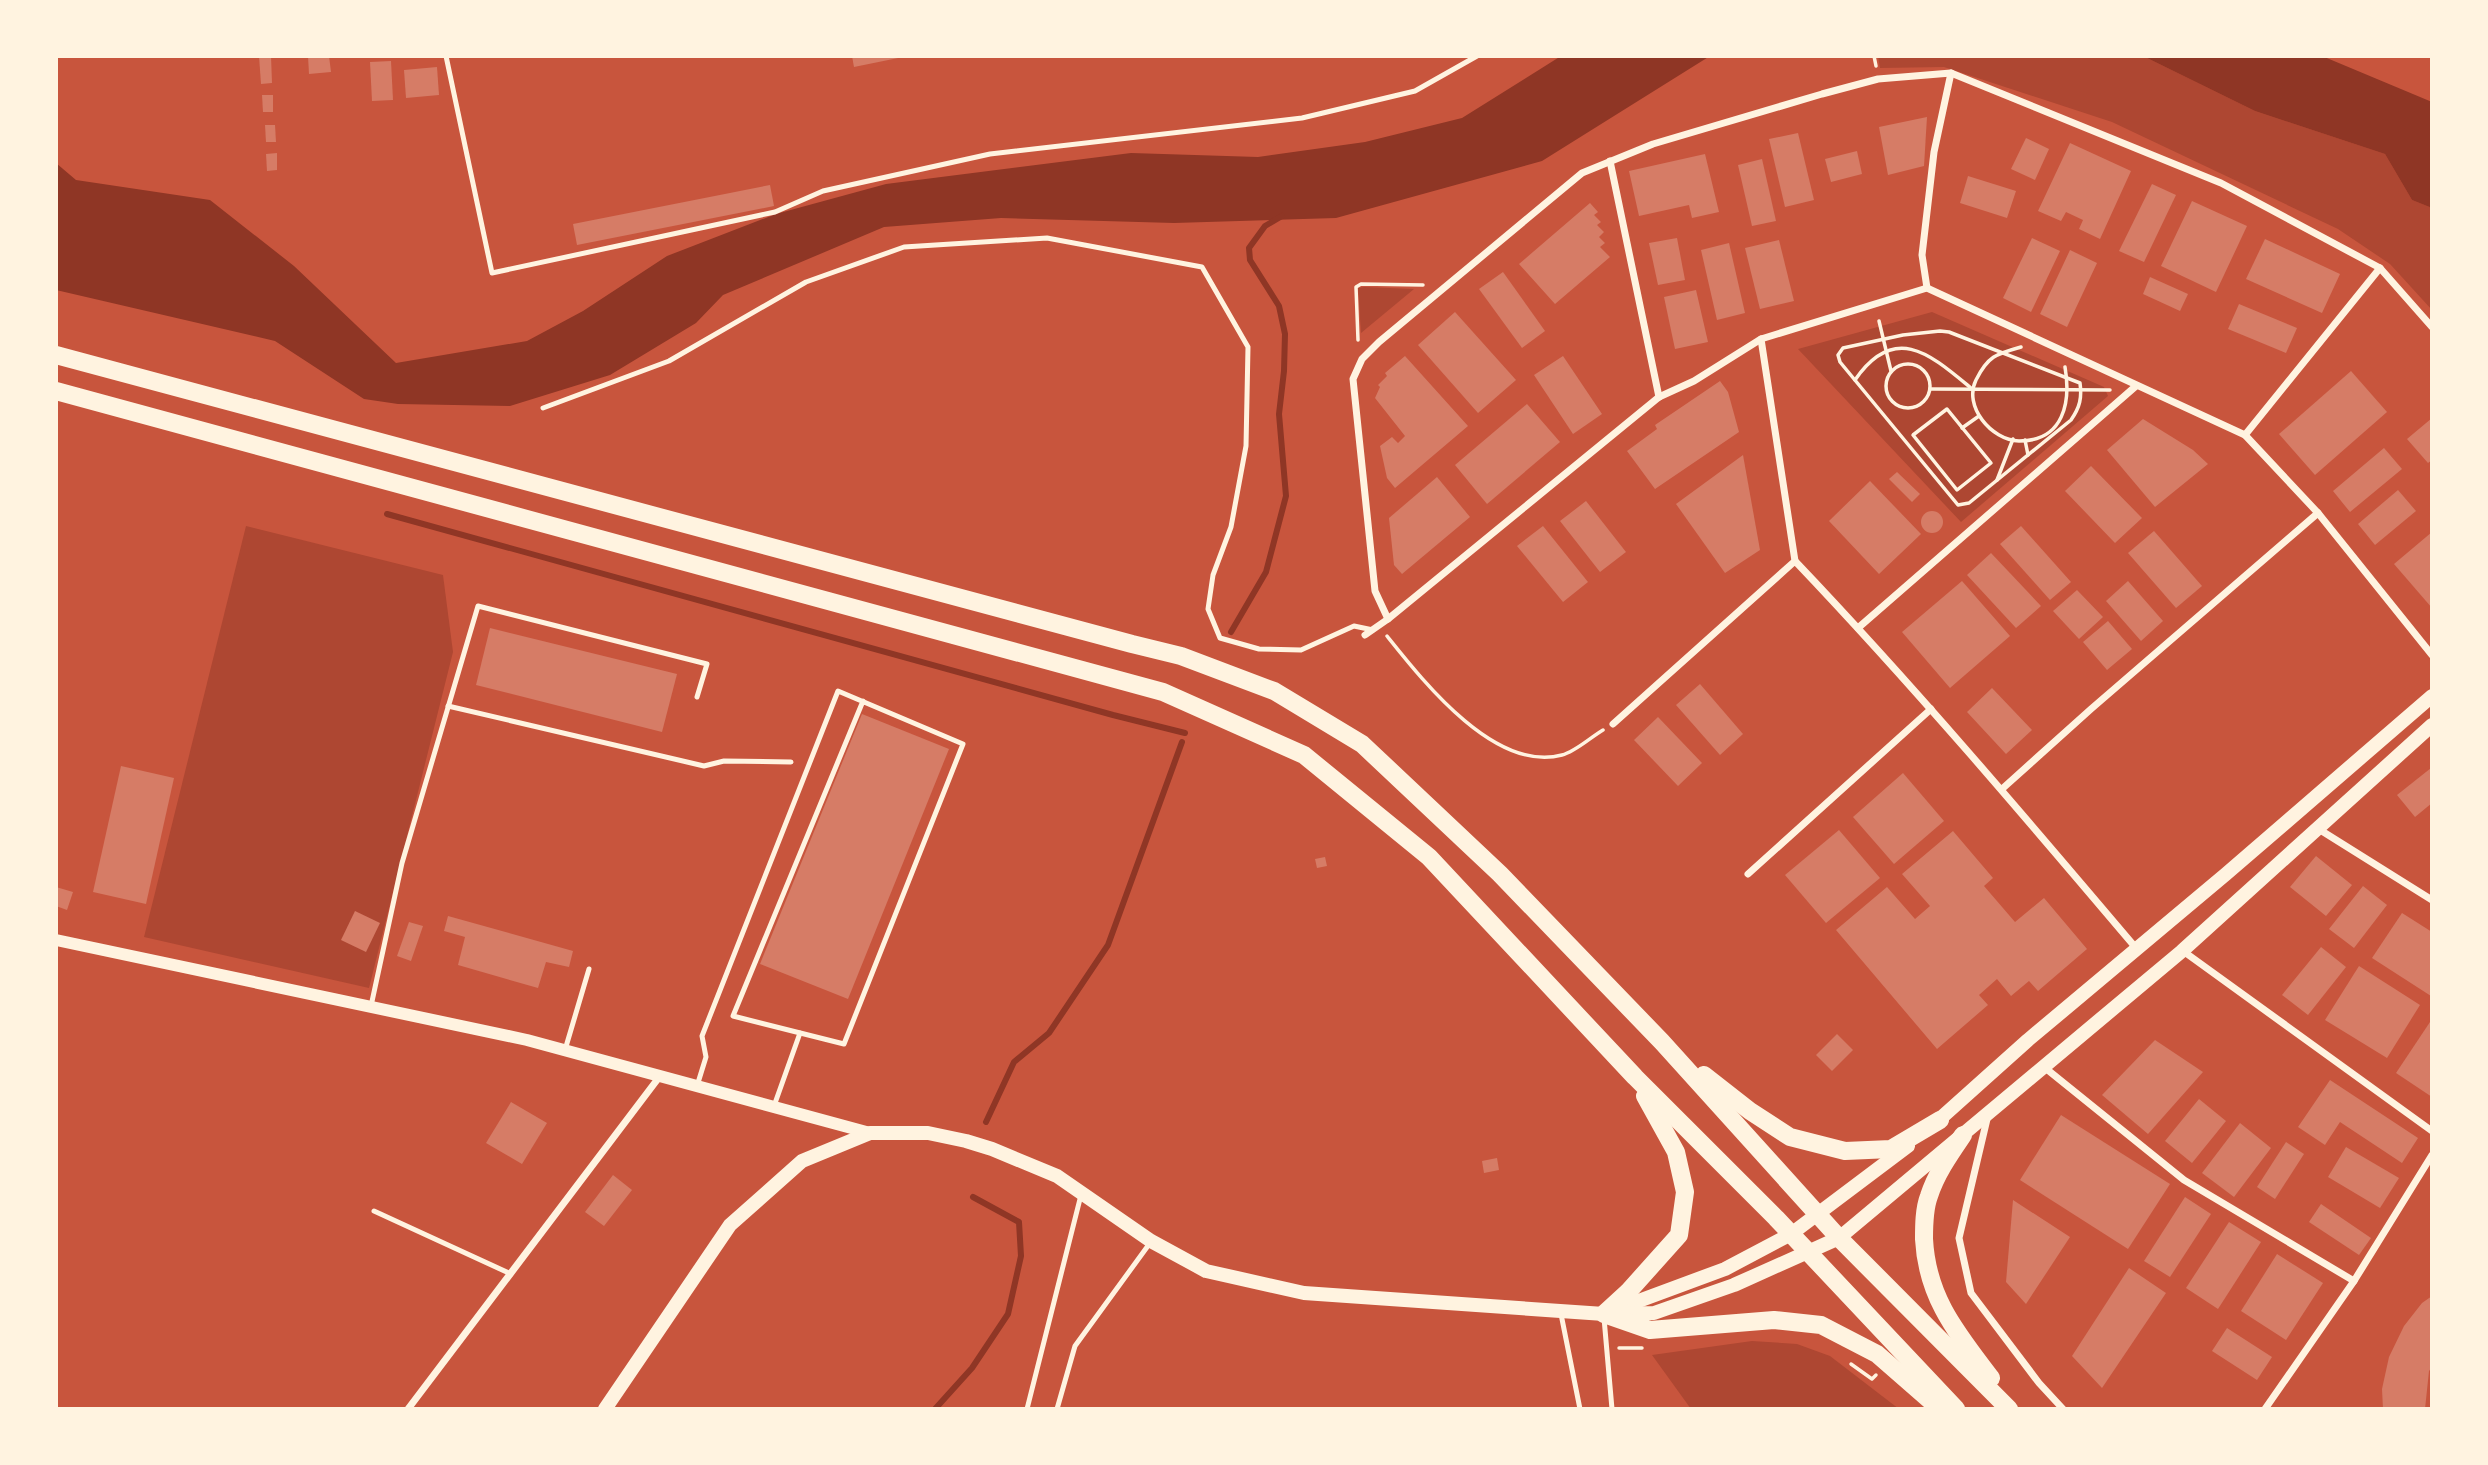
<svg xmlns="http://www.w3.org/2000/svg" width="2488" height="1465" font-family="'DejaVu Sans',sans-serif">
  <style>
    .green { fill: #ae4732 }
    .water { fill: #8f3625 }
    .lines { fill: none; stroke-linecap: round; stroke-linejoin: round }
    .stream { stroke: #8f3625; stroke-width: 6 }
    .building { fill: #d67c66 }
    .path { stroke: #fff3e0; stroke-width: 3.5 }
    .service { stroke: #fff3e0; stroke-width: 5 }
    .minor { stroke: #fff3e0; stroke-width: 7 }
    .tertiary { stroke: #fff3e0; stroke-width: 12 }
    .secondary { stroke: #fff3e0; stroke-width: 14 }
    .trunk { stroke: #fff3e0; stroke-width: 18 }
  </style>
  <rect width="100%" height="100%" fill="#c8553d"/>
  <g class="green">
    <path d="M1878,56H2143L2255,111L2385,154L2412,200L2432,208V310L2390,264L2338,229L2112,122L1944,67L1880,68Z"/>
    <path d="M1364,287L1414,289L1361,333L1358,288Z"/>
    <path d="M1932,312L2104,387L2108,396L1961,522L1798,349Z"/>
    <path d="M246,526L443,575L453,652L369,988L144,937Z"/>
    <path d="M1752,1341L1797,1344L1830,1356L1899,1409H1691L1652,1355Z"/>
  </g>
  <g class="water">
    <path d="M1561,56H1710L1542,161L1336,218L1174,223L1001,218L884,227L723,295L696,323L610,375L510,406L398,404L364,399L275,341L56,290V163L76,180L210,200L294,266L396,363L527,341L583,311L667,256L776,214L886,184L1131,153L1258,157L1365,142L1462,118Z"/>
    <path d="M2143,56H2322L2432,102V208L2412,200L2385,154L2255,111Z"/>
  </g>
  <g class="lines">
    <g class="stream">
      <path d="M387,514L1113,715L1185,733"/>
      <path d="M1231,632L1266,572L1286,496L1279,414L1284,371L1285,334L1279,306L1250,260L1249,248L1265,226L1282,216"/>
      <path d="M986,1122L1014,1062L1049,1033L1108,945L1182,742"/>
      <path d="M935,1409L972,1368L1008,1314L1021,1256L1019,1222L973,1197"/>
    </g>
  </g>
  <g class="building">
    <path d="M259,56H271L272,83L261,84Z"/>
    <path d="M308,56H329L331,72L309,74Z"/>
    <path d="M852,56H903V57L854,67Z"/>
    <path d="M391,61L393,100L372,101L370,62Z"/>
    <path d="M437,67L439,95L406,98L404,70Z"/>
    <path d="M262,95H273V112H263Z"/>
    <path d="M1927,117L1924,166L1888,175L1879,127Z"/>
    <path d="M265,125H275L276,142H266Z"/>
    <path d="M1798,133L1814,200L1785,207L1769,139Z"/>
    <path d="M2026,138L2049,149L2035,180L2011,169Z"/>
    <path d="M2070,143L2131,171L2100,239L2079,229L2083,220L2066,212L2061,221L2038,211Z"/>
    <path d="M1857,151L1862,174L1831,182L1825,159Z"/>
    <path d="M277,153V170L267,171L266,154Z"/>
    <path d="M1705,154L1719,212L1692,218L1689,205L1639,216L1629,171Z"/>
    <path d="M1762,159L1776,221L1752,226L1738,165Z"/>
    <path d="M1968,176L2016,191L2007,218L1960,203Z"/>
    <path d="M2152,184L2176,195L2144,262L2119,251Z"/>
    <path d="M770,185L774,206L577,245L573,224Z"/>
    <path d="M2192,201L2247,226L2216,292L2161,266Z"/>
    <path d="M1590,203L1598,212L1594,215L1601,222L1597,225L1604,232L1599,237L1605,243L1600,247L1610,257L1555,304L1519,264Z"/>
    <path d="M1677,238L1685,280L1658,285L1649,243Z"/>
    <path d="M2032,238L2060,251L2031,312L2003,298Z"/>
    <path d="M2265,239L2340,274L2322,313L2246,279Z"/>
    <path d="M1779,240L1794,301L1760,309L1745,248Z"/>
    <path d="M1729,243L1745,313L1717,320L1701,250Z"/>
    <path d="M2070,250L2097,263L2067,327L2040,314Z"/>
    <path d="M1503,272L1545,331L1522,348L1479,289Z"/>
    <path d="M2150,277L2188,294L2180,311L2143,294Z"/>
    <path d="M1696,290L1708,342L1675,349L1664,297Z"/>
    <path d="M2239,304L2297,328L2286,353L2228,329Z"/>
    <path d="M1455,312L1516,380L1478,413L1418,345Z"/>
    <path d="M1405,356L1468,426L1395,488L1387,478L1380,446L1392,437L1398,443L1405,436L1375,398L1380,387L1378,385L1387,376L1385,373Z"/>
    <path d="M1563,356L1602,414L1573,434L1534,375Z"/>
    <path d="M2351,371L2387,412L2315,475L2279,434Z"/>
    <path d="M1720,381L1728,392L1739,432L1655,489L1627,451L1657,429L1655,425Z"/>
    <path d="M1527,404L1560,442L1487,504L1455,465Z"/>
    <path d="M2432,418V460L2428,463L2407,439Z"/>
    <path d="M2143,419L2193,450L2208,464L2155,507L2107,450Z"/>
    <path d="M2384,448L2402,469L2350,512L2333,491Z"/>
    <path d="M1743,455L1760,550L1725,573L1676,504Z"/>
    <path d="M2091,466L2142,518L2115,543L2065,491Z"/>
    <path d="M1897,472L1920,494L1912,502L1889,479Z"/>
    <path d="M1437,477L1470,517L1402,574L1394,565L1389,518Z"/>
    <path d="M1870,481L1921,534L1879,574L1829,521Z"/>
    <path d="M2398,490L2416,511L2375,545L2358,524Z"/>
    <path d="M1586,501L1626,552L1600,572L1560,521Z"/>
    <circle cx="1932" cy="522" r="11"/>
    <path d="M1543,526L1588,582L1563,602L1517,546Z"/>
    <path d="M2021,526L2071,582L2050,600L2000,544Z"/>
    <path d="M2154,531L2202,586L2176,608L2128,553Z"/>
    <path d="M2432,532V608L2394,564Z"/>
    <path d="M1991,553L2041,606L2016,628L1967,575Z"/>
    <path d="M1962,581L2010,636L1950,688L1902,632Z"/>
    <path d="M2128,581L2163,621L2141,641L2106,601Z"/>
    <path d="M2077,590L2103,617L2079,639L2053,611Z"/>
    <path d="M2108,621L2132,649L2107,670L2083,642Z"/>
    <path d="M490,628L677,674L662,732L476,685Z"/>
    <path d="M1700,684L1743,734L1720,755L1676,705Z"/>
    <path d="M1992,688L2032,730L2006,754L1967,712Z"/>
    <path d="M862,714L949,749L848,999L760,964Z"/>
    <path d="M1658,717L1702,763L1678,786L1634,740Z"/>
    <path d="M121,766L174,778L146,904L93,892Z"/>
    <path d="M2431,768L2432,803L2415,817L2397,795Z"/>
    <path d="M1903,773L1944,821L1894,864L1853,817Z"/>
    <path d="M1839,830L1880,878L1826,923L1785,875Z"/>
    <path d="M1953,831L1993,878L1984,886L2015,922L2044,898L2087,949L2038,991L2029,981L2011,996L1997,979L1979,995L1988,1005L1937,1049L1836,930L1887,887L1915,919L1930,906L1902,874Z"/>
    <path d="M2316,856L2352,885L2326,916L2290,887Z"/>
    <path d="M1325,857L1327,866L1317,868L1315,859Z"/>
    <path d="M2363,886L2387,905L2354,948L2329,929Z"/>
    <path d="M56,887L73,892L67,910L56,906Z"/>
    <path d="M355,911L380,923L366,952L341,940Z"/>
    <path d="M2402,913L2432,932L2431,996L2372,958Z"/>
    <path d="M448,916L573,951L569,967L546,962L538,988L458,965L465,937L444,931Z"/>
    <path d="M409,922L423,926L411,961L397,956Z"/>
    <path d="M2321,947L2346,967L2308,1015L2282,995Z"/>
    <path d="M2359,966L2420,1005L2387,1058L2325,1020Z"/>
    <path d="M2432,1019V1097L2396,1073Z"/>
    <path d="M1837,1034L1853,1050L1832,1071L1816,1055Z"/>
    <path d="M2155,1040L2203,1072L2148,1134L2102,1095Z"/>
    <path d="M2330,1080L2418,1138L2402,1163L2340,1122L2325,1145L2298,1127Z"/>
    <path d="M2199,1099L2226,1121L2192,1163L2165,1141Z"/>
    <path d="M511,1102L547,1123L522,1164L486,1143Z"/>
    <path d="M2061,1115L2170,1184L2128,1249L2020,1180Z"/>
    <path d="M2240,1123L2271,1148L2234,1197L2202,1173Z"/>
    <path d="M2286,1142L2304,1154L2275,1199L2257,1187Z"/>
    <path d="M2346,1147L2399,1178L2380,1208L2328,1177Z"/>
    <path d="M1497,1158L1499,1170L1484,1173L1482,1161Z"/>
    <path d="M613,1175L632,1190L604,1226L585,1212Z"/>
    <path d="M2185,1197L2211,1214L2170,1277L2144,1261Z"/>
    <path d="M2013,1200L2070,1237L2026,1304L2006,1282Z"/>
    <path d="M2321,1204L2371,1238L2359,1255L2309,1222Z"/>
    <path d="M2229,1222L2261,1242L2218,1309L2186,1288Z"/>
    <path d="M2277,1254L2323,1283L2286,1340L2241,1311Z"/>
    <path d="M2129,1268L2166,1293L2102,1388L2072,1356Z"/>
    <path d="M2432,1296V1367L2429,1371L2425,1409H2383L2382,1389L2389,1357L2404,1326L2422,1303Z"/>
    <path d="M2227,1328L2272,1357L2257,1380L2212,1351Z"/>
  </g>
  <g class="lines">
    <g class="path">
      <path d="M1874,56L1876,66"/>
      <path d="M1879,321L1891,371"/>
      <path d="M1940,331L1949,332L2080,383C2082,398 2080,407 2071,420L1969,503L1958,505L1840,362L1838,355L1843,348L1903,335Z"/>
      <path d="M1358,340L1356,287L1361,284L1423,285"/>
      <path d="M2021,347C1996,354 1988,356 1976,380C1963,406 1991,440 2019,441C2064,441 2071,402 2065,367"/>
      <circle cx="1908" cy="386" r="22"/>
      <path d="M1855,380C1895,322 1931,355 1971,388"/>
      <path d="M1930,389L2110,390"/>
      <path d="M1947,409L1991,463L1957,490L1913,435Z"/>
      <path d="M1962,428L1979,416"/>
      <path d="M2025,440L2028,455"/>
      <path d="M1997,480L2013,439"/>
      <path d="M1387,636C1423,681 1495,773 1562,755C1575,752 1591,737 1603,730"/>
      <path d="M1619,1348H1642"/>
      <path d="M1851,1364L1872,1379L1876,1375"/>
    </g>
    <g class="service">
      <path d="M446,56L492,273L775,212L823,191L990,154L1302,118L1415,91L1477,56"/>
      <path d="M543,408L669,361L806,282L904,247L1047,238L1202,267L1248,347L1246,446L1231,527L1213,575L1208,609L1220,638L1259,649L1301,650L1354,626L1373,630"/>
      <path d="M448,706L704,766L724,761L791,762"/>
      <path d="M371,1006L402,863L478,606L707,664L697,697"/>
      <path d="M565,1050L589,969"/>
      <path d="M697,1086L706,1057L702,1036L838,691L963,744L844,1044L733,1016L863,701"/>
      <path d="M774,1106L800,1033"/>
      <path d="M374,1211L511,1274"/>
      <path d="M1561,1314L1580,1409"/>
      <path d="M1604,1318L1612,1409"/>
      <path d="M1027,1409L1081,1195"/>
      <path d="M1057,1409L1075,1346L1150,1243"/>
    </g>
    <g class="minor">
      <path d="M1610,161L1659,397"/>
      <path d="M1927,288L1922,255L1934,152L1951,73"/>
      <path d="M2245,435L2380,268"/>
      <path d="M1795,561L1761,339L1927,288L2245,435L2318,513L2432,655"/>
      <path d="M1388,619L1375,591L1353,379L1362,359L1379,342L1582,173L1653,144L1822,94L1878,79L1951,73L2221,183L2380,268L2432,327"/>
      <path d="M1858,628L2136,386"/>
      <path d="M1365,635L1388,619L1659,397L1694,381L1761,339"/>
      <path d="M1613,724L1795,561C1914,686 2025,817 2136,948"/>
      <path d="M2002,789L2091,709L2318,513"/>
      <path d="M2317,828L2432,900"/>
      <path d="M1748,874L1931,709"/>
      <path d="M2183,951L2432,1131"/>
      <path d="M2044,1067L2184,1180L2354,1281"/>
      <path d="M1988,1115L1959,1238L1971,1293L2039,1383L2063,1409"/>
      <path d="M408,1409L660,1076"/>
      <path d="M2265,1409L2354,1281L2432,1155"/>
    </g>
    <path class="tertiary" d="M56,940L527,1040L870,1133"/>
    <g class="secondary">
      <path d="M1932,1126L2028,1040L2226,874L2432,696"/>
      <path d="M1617,1309L1725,1269L1791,1234L1908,1146"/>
      <path d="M605,1409L730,1225L802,1161L870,1133H928L966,1141L992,1149L1057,1176L1151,1241L1206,1271L1304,1293L1604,1314L1654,1313L1734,1285L1839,1238L2182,951L2432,725"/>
    </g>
    <g class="trunk">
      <path d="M56,355L1132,644L1181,656L1274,691L1362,744L1500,874L1662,1042L1839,1238L2009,1409"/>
      <path d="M56,391L1163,692L1304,755L1429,857L1635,1077L1776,1218L1956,1409"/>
      <path d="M1704,1075L1750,1111L1790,1137L1845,1151L1891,1149L1940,1120"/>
      <path d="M1645,1096L1676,1152L1685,1192L1679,1235L1628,1292L1604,1314L1650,1330L1774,1320L1821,1325L1877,1354L1940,1409"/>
      <path d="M1963,1135C1950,1154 1936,1174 1929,1196C1924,1209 1924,1226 1924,1239C1927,1298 1957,1333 1991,1378"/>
    </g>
  </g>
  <rect width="2488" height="1465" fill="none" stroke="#fff3e0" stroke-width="116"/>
</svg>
